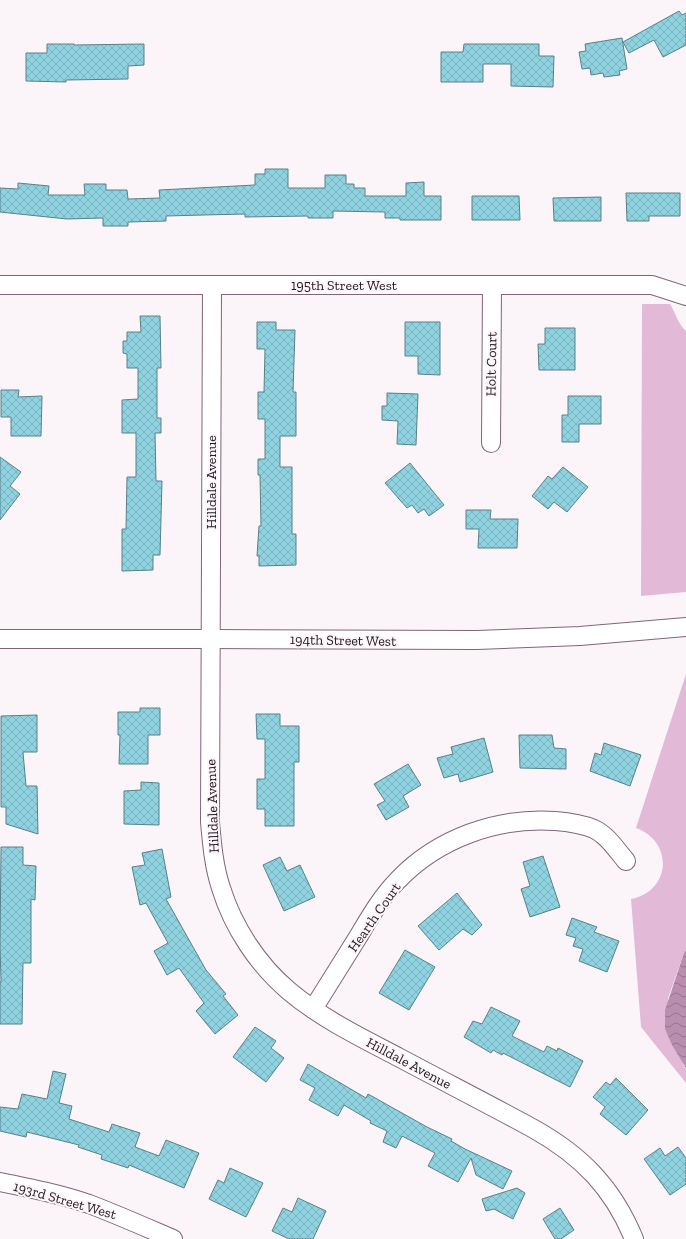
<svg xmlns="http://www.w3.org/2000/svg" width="686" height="1239" font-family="'Zilla Slab',serif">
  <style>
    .green { fill: #e2bad7 }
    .water { fill: url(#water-waves) }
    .building { fill: url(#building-cross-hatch); stroke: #588089 }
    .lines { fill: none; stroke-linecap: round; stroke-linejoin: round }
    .minor-casing { stroke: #806579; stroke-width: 20 }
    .minor { stroke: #fff; stroke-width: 18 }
    .labels { text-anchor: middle; stroke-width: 4; stroke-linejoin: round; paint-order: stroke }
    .street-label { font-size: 14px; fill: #22171f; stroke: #fbf5f9 }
  </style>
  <defs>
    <pattern id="water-waves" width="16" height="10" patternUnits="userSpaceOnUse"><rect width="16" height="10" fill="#ba8eaf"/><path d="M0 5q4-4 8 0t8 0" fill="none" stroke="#97738e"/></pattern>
    <pattern id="building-cross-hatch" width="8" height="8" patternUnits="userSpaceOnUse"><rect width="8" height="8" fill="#8fd2e0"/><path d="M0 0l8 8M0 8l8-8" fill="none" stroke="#7bb4c0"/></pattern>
  </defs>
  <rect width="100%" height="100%" fill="#fbf5f9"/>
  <g class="green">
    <path d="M642,304H670C676,314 678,324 686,331V592L641,596Z"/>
    <path d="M686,674V950L684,953L668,998L684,1066L686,1068V1083L641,1027L631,899C671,891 674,842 636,828Z"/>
  </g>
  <path class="water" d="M686,950V1068L672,1045L665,1029V1010L684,953Z"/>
  <g class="building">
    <path d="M679,11L682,15L686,13V45L663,57L654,40L629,53L623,42Z"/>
    <path d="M622,38L627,69L619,71L620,75L604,77L603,73L591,75L590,68L582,69L579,52L586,51L585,44Z"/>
    <path d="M47,44H74V45L144,44V65L128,66V79L66,80V82L26,81V53H47Z"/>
    <path d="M464,44H539V56H554L553,87L511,86V64H483V82H441V52H463Z"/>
    <path d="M265,169H288V188H325V175H346V184H354V188H365V196H406V183L424,182V196H441V220H400V218H385V212L333,211V218H308V216L245,217V214L203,215L166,216V221L128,222V226H103V218L67,219L0,212V188L18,189V183L49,186L48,195H85L84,184H106V190H127L128,199L160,198L159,190L255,185V174H265Z"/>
    <path d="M626,193H680V216H649V221H627Z"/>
    <path d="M472,196H519L520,220H472Z"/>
    <path d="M601,197V221H554L553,198Z"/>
    <path d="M140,316H160L161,368H157V418H161V433H155L156,481H162L160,555H153V570L122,571V529H126L127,477H136V433H122V400L138,399V368H127V354L123,353V341H127V332H141Z"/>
    <path d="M257,322H276V330H295L293,392H296V436H280V467H292V534H296V565L259,566V556H257L259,526H261L260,475H258V459H265V419H258V392H264L265,349H257Z"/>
    <path d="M405,322H440V375L418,374V356H405Z"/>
    <path d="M545,328H575V370H539L538,344H545Z"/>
    <path d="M1,390H19L18,397L42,396L41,436H11V417H1Z"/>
    <path d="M387,393L418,394L416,445L397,444L398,421L382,420V406H387Z"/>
    <path d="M568,396H601V424H579V442H562V415H568Z"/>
    <path d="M0,457L21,472L10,486L20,494L0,520Z"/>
    <path d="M410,463L444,505L429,516L424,509L418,513L412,505L407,508L385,483Z"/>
    <path d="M563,467L588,487L567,512L554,502L548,509L532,496L548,476L552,479Z"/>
    <path d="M466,510H491L490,519H518L517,548H478L479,529H466Z"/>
    <path d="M140,708H160V735H148V764H119L120,735H118V712H140Z"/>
    <path d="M256,714H280V726H299V762H294V826H265V809H257V779H265V739H257Z"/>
    <path d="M37,715V752H23L26,786H37L38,834L6,824V807H1V716Z"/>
    <path d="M519,735H552L554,748L566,749V769L520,768Z"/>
    <path d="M484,738L493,772L460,782L458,774L444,778L437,758L453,754L451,747Z"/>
    <path d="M604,743L641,755L630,786L590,771L595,753L601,755Z"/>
    <path d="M408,764L421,785L403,796L409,807L386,820L377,805L385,801L374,784Z"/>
    <path d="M141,782L159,783V825L124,824V791L141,790Z"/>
    <path d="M1,847H23V865L36,866L35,900L31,899V963H23L22,1024H0V982H1L0,945Z"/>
    <path d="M162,849L171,897L166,899L206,970L226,994L223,996L238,1015L215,1034L196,1011L204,1003L179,968L167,975L154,951L168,943L146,903L140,905L132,867L145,865L142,853Z"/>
    <path d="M543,856L560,907L530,917L521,889L530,886L523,862Z"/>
    <path d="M280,857L287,871L300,865L315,897L284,911L263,865Z"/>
    <path d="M457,893L482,925L472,935L463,929L439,950L418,926Z"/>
    <path d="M572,918L597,927L594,932L619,941L607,972L579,961L583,949L573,946L576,938L566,935Z"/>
    <path d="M405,950L435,967L409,1010L379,993Z"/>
    <path d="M491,1007L520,1021L512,1036L544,1052L547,1046L557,1051L558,1048L583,1061L570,1087L503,1053L502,1055L493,1050L491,1053L464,1037L473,1021L482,1024Z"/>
    <path d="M255,1027L276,1041L271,1048L284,1058L266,1082L233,1057Z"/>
    <path d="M308,1064L366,1098L368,1094L427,1127L452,1139L451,1141L465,1149L512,1171L503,1189L476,1175L471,1158L458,1182L428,1166L435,1153L402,1136L396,1148L383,1142L387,1131L370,1123L371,1121L344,1105L338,1116L309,1100L315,1088L300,1080Z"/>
    <path d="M53,1071L66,1074L59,1103L72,1106L69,1119L109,1132L112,1124L140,1133L135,1147L159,1156L166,1140L199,1153L184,1188L129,1165L128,1168L101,1159L102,1155L78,1147L79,1145L27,1132L26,1137L0,1131V1107L18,1109L22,1094L47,1099Z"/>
    <path d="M616,1078L648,1110L626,1135L600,1114L605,1107L593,1097L606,1082L610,1085Z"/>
    <path d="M678,1147L686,1158V1184L670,1195L644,1159L660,1148L665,1156Z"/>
    <path d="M230,1168L263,1183L246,1217L209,1199L218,1180L224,1183Z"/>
    <path d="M517,1188L525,1193L513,1219L494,1209L486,1211L482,1199Z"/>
    <path d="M298,1198L326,1211L313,1239H289L272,1231L283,1208L292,1212Z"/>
    <path d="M560,1208L574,1230L561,1239H555L543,1219Z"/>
  </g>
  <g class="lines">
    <g class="minor-casing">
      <g id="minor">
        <path d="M0,285H652L686,296"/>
        <path d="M212,285L210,822C212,845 214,867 221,888C233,927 258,965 289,991C322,1019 362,1038 400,1058C445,1082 490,1105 534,1129C582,1156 613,1188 634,1239"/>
        <path d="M491,443L492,285"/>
        <path d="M0,639H210L477,640L580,636L686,627"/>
        <path d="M313,1009C328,985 343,961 358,937C370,917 382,896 398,880C438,838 498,817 555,821C568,822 582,824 594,829C607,835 616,849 626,861"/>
        <path d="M0,1182C30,1188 60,1194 89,1204C118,1215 145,1227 173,1239"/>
      </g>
    </g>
    <use href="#minor" class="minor"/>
  </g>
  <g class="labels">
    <g class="street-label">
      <text x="344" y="290">195th Street West</text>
      <text transform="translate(491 364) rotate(-89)" y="5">Holt Court</text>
      <text transform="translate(211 482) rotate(-90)" y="5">Hilldale Avenue</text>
      <text transform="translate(343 640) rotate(1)" y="5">194th Street West</text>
      <text transform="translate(212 806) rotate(-92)" y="5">Hilldale Avenue</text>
      <text transform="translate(374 917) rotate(-55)" y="5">Hearth Court</text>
      <text transform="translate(409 1063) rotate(28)" y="5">Hilldale Avenue</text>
      <text transform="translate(65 1200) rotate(16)" y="5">193rd Street West</text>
    </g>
  </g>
</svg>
